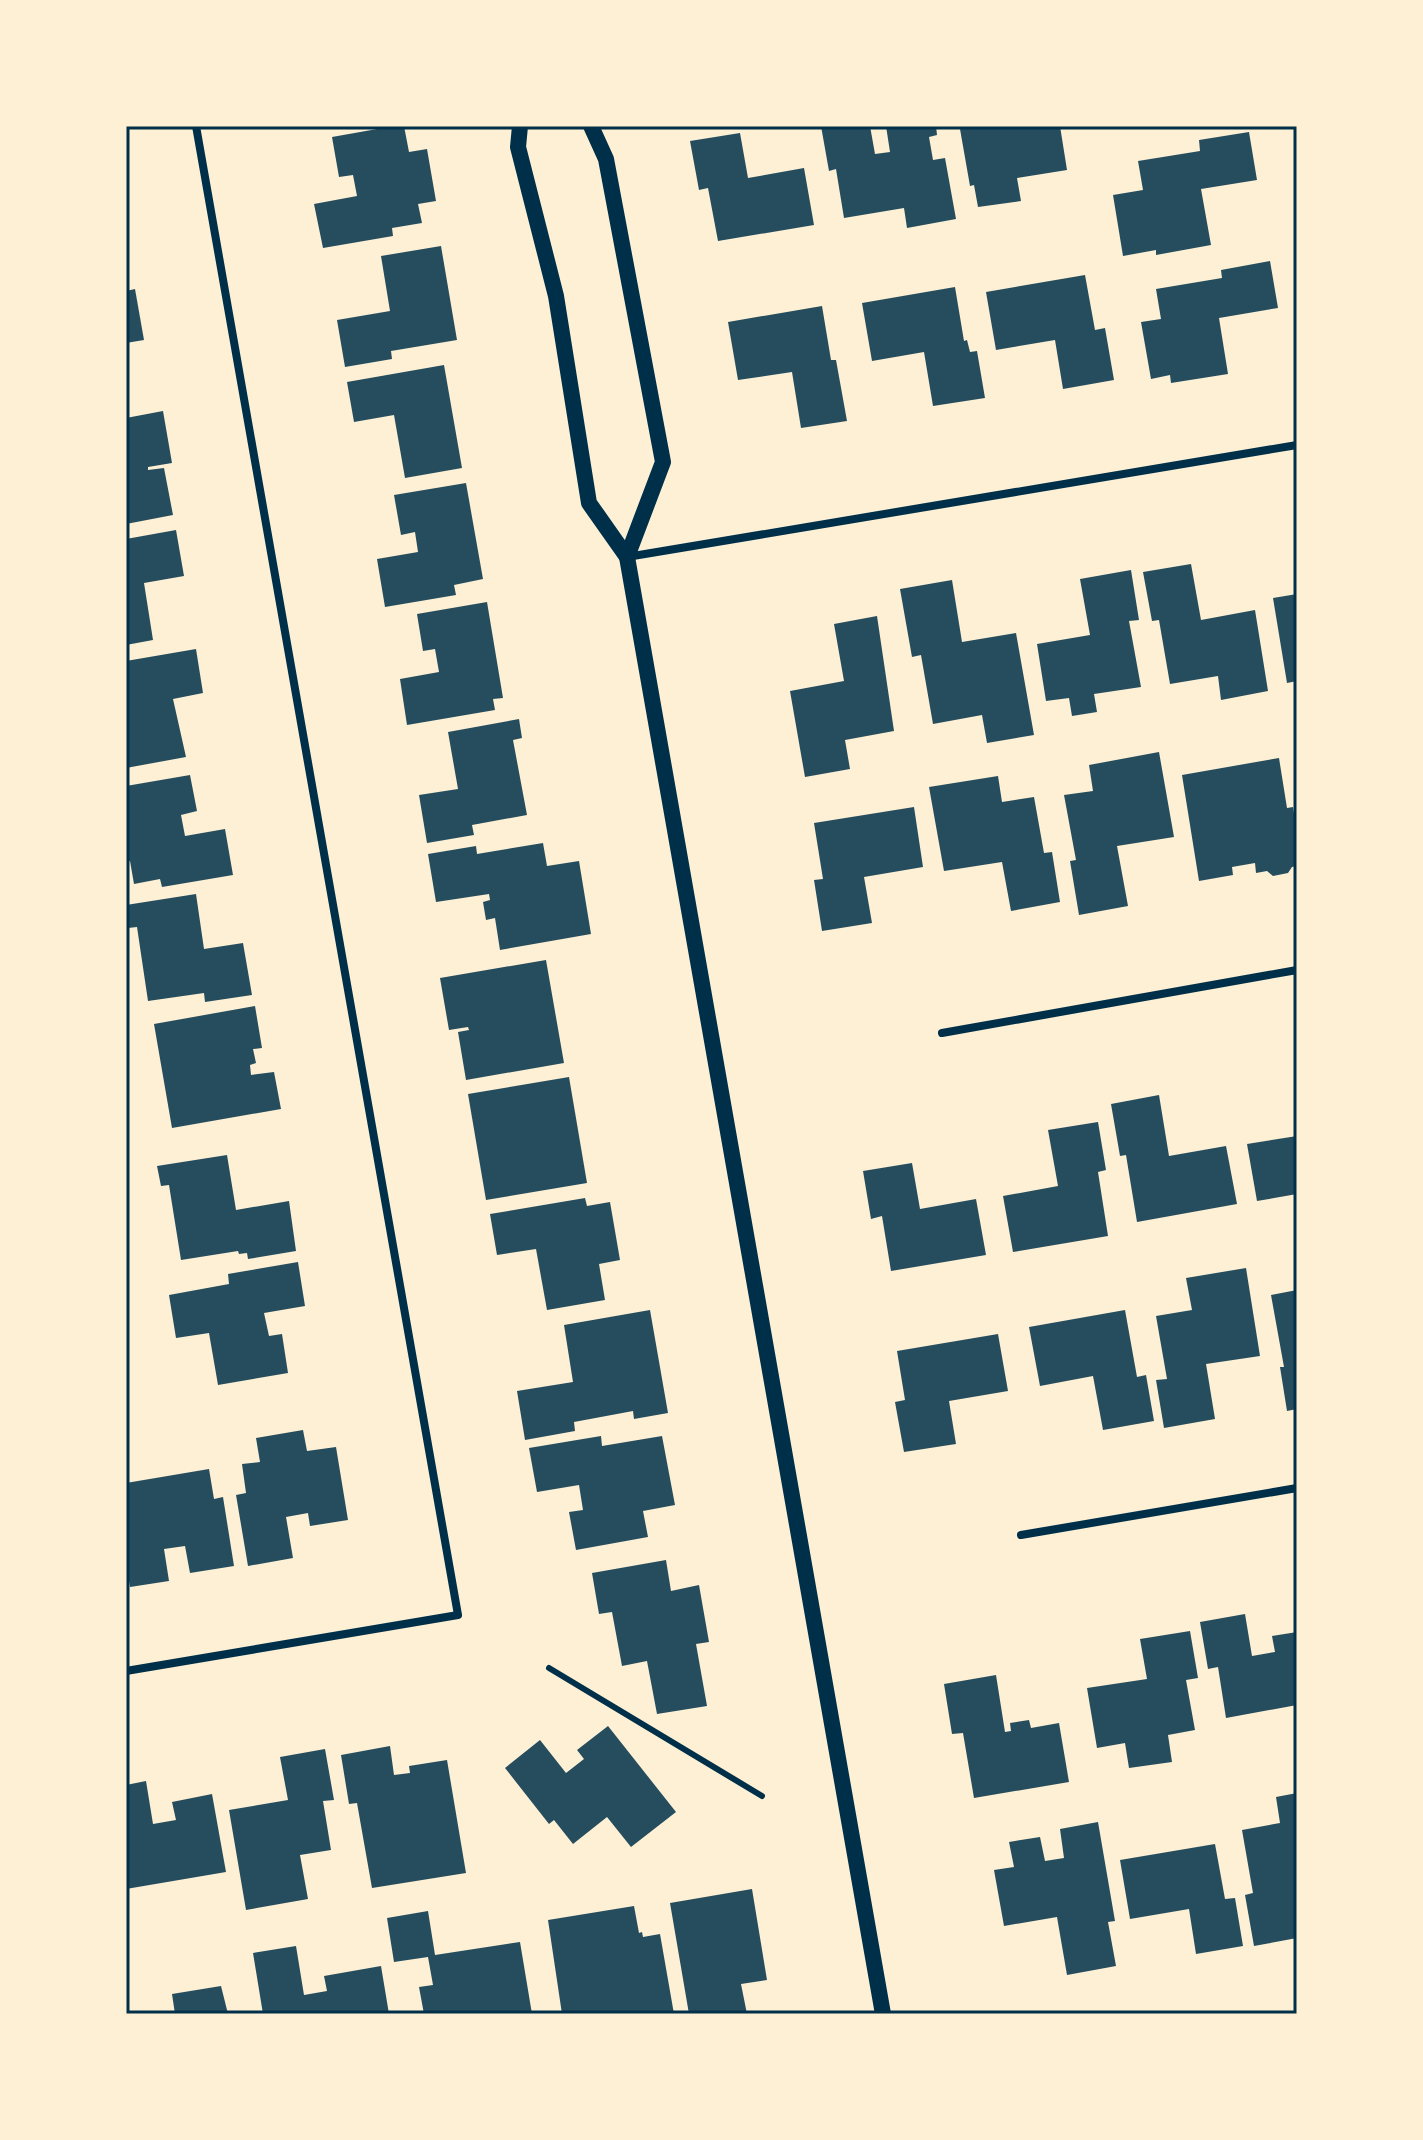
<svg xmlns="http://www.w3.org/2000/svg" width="1423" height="2140" font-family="Spectral,serif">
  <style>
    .building { fill: #264d5e }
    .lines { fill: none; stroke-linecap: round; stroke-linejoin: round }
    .service { stroke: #003049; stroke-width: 6 }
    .minor { stroke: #003049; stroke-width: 8 }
    .secondary { stroke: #003049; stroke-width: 16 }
    .neatline { fill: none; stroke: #003049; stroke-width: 3 }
  </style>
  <rect width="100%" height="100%" fill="#fdf0d5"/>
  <g class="building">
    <path d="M394,126H404L409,152L427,149L436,201L418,204L422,223L392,228L393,236L323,248L314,204L357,196L353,175L339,177L332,137Z"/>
    <path d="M821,126H870L875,154L890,152L886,126H936L937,135L929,137L933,160L945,158L956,219L907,228L904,208L844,218L836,169L829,171Z"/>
    <path d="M978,126H1060L1067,170L1017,178L1021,201L978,207L974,185L970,186L960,129Z"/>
    <path d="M1249,132L1257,180L1201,189L1211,245L1156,255V250L1123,256L1113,195L1143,190L1138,161L1200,151L1199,140Z"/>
    <path d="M740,133L748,178L804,168L814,225L718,241L708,188L699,190L690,141Z"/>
    <path d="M441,246L457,340L391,351L392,359L345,367L337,320L390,311L381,256Z"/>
    <path d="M1270,261L1278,308L1219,318L1228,374L1171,383L1170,375L1151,379L1141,322L1161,319L1156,289L1222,278L1221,270Z"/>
    <path d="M1085,275L1095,330L1105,328L1114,380L1063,389L1055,340L996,350L986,292Z"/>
    <path d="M955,287L964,341L967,340L970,352L977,351L985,398L933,406L924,352L872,361L862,303Z"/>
    <path d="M135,289L144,340L126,343V291Z"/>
    <path d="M822,306L831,360H836L847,421L801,428L792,372L738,380L728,322Z"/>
    <path d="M444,365L462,468L405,478L394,415L354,422L347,382Z"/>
    <path d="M163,411L172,463L148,467V470L164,468L173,515L126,524V418Z"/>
    <path d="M466,483L483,579L454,585L456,595L385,607L377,559L418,552L415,532L401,535L394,495Z"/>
    <path d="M176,530L184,576L144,583L153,640L126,645V539Z"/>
    <path d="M1191,564L1201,620L1255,610L1268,691L1221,700L1218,676L1170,684L1159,620L1152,621L1143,572Z"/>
    <path d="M1131,570L1139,620L1129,621L1141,687L1094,694L1097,712L1072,716L1069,698L1046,701L1037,644L1090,635L1080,579Z"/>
    <path d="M952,580L962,642L1016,633L1034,735L987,743L982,715L933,724L921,655L912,657L900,589Z"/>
    <path d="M1297,594V681L1287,683L1273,598Z"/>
    <path d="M487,602L503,698L493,699L495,710L407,725L400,679L439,672L435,649L423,651L417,614Z"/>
    <path d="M877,616L894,731L845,740L850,769L805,777L790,691L844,681L834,624Z"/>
    <path d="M196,649L203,693L173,699L186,757L126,768V661Z"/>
    <path d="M519,719L522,738L513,740L527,815L472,825L474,835L427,843L419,795L458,789L448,732Z"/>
    <path d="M1159,752L1174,837L1117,846L1128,906L1079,915L1070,861L1076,860L1064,795L1093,791L1089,765Z"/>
    <path d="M1279,758L1287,808L1293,807L1297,833V866L1292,867L1288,873L1273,876L1267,871L1256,873L1255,863L1232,867L1233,875L1199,881L1182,775Z"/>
    <path d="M190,775L197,811L181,815L185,836L225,829L233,875L162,887L160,879L134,884L130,861L126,862V786Z"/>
    <path d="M998,776L1002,802L1034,797L1044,853L1052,852L1060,902L1011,911L1002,862L944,871L929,787Z"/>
    <path d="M914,807L923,867L864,877L872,923L822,931L814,880L823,879L814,823Z"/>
    <path d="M543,843L547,866L579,861L591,934L500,950L495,918L486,920L483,902L490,900L489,894L436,902L428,854L476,846L477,854Z"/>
    <path d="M196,894L204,949L243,943L252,995L205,1002L204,993L148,1001L137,927L128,928L126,905Z"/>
    <path d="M546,960L564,1063L466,1080L458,1032L469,1030L468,1027L449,1030L440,978Z"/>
    <path d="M255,1006L262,1048L253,1049L256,1063L250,1065L251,1075L274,1072L281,1109L172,1128L154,1024Z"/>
    <path d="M569,1077L587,1183L486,1200L468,1094Z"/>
    <path d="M1159,1095L1169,1156L1226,1146L1237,1204L1137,1222L1126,1155L1120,1156L1111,1104Z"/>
    <path d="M1098,1122L1106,1170L1098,1172L1108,1236L1013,1252L1003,1196L1058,1186L1048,1130Z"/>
    <path d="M1297,1136V1194L1257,1201L1247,1144Z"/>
    <path d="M227,1155L236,1210L289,1201L296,1251L248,1259L247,1253L239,1254L238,1251L181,1260L169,1185L161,1186L157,1166Z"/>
    <path d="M912,1163L920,1209L976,1199L986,1255L891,1271L882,1216L871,1219L863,1171Z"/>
    <path d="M585,1198L587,1206L610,1202L620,1260L599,1264L605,1300L547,1310L536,1249L497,1255L490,1214Z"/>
    <path d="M298,1262L305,1306L264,1313L269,1336L282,1334L288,1373L218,1385L209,1333L176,1338L169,1295L229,1284L228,1274Z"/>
    <path d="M1246,1268L1260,1356L1206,1364L1215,1419L1164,1428L1156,1380L1167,1379L1156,1316L1192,1310L1186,1278Z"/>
    <path d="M1297,1290V1409L1287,1411L1280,1367H1284L1271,1295Z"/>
    <path d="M650,1310L668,1413L634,1419L633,1411L574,1422L575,1431L525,1440L517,1391L573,1382L564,1325Z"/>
    <path d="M1125,1310L1137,1377L1146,1375L1154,1421L1103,1430L1093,1376L1040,1386L1029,1327Z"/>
    <path d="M998,1334L1008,1391L949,1401L956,1444L904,1452L895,1402L905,1400L897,1351Z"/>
    <path d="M303,1430L307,1451L336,1447L348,1520L310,1526L308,1513L286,1517L293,1558L248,1566L236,1495L246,1493L242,1464L260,1462L256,1438Z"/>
    <path d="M601,1436L602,1446L662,1436L675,1505L643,1511L648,1537L576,1550L569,1512L583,1510L579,1485L537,1492L529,1448Z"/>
    <path d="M209,1469L214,1499L223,1497L234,1566L190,1573L185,1546L164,1549L169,1581L130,1587L126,1562V1483Z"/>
    <path d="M666,1560L671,1591L699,1585L709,1642L696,1644L707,1706L657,1714L647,1661L622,1666L612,1612L599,1614L592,1573Z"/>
    <path d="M1245,1614L1252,1656L1275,1652L1272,1636L1297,1632V1705L1226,1718L1218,1667L1208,1669L1200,1622Z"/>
    <path d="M1190,1631L1198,1678L1186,1680L1195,1730L1168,1735L1172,1762L1129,1768L1125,1743L1097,1748L1087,1688L1147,1679L1140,1639Z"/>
    <path d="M996,1675L1005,1732L1011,1731L1010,1723L1029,1720L1031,1728L1059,1723L1069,1782L974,1798L963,1733L952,1734L944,1684Z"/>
    <path d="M608,1726L676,1812L631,1847L607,1817L573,1844L554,1820L549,1824L505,1768L540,1740L566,1773L584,1759L577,1750Z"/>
    <path d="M390,1746L394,1775L410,1773L409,1766L447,1760L466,1873L372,1888L357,1803L349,1804L341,1755Z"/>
    <path d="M325,1749L334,1800L323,1801L331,1850L300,1855L308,1899L246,1910L229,1810L288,1800L280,1757Z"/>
    <path d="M146,1781L153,1824L176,1820L172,1802L212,1794L226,1872L126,1889V1785Z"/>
    <path d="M1297,1793V1879H1294L1297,1895V1938L1254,1946L1245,1895L1253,1893L1242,1830L1280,1823L1276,1797Z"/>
    <path d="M1098,1822L1115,1921L1108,1922L1116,1966L1067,1975L1057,1917L1004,1926L994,1870L1014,1867L1009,1842L1040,1837L1045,1861L1064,1858L1060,1829Z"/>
    <path d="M1215,1844L1225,1899L1235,1898L1243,1946L1196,1954L1189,1909L1130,1919L1120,1860Z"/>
    <path d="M752,1889L767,1980L741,1984L747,2014H689L670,1903Z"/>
    <path d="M634,1906L639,1933L642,1932L643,1937L660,1934L674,2014H562L548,1920Z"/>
    <path d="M428,1911L435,1955L520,1942L532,2014H424L419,1987L433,1985L428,1957L394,1962L387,1918Z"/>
    <path d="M296,1946L304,1995L327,1991L324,1976L381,1966L389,2014H263L253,1953Z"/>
    <path d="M221,1986L228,2014H175L172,1994Z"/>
  </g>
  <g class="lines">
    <path class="service" d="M549,1668L762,1796"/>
    <g class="minor">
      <path d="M627,557L1297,445"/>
      <path d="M942,1033L1297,970"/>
      <path d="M1021,1535L1297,1488"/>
      <path d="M126,1671L458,1615L196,126"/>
    </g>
    <g class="secondary">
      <path d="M520,126L518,147L556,296L589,503L627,557L883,2014"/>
      <path d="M591,126L606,159L663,462L627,557"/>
    </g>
  </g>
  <rect width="1423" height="2140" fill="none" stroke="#fdf0d5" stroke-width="256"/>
  <rect x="128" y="128" width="1167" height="1884" class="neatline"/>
</svg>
